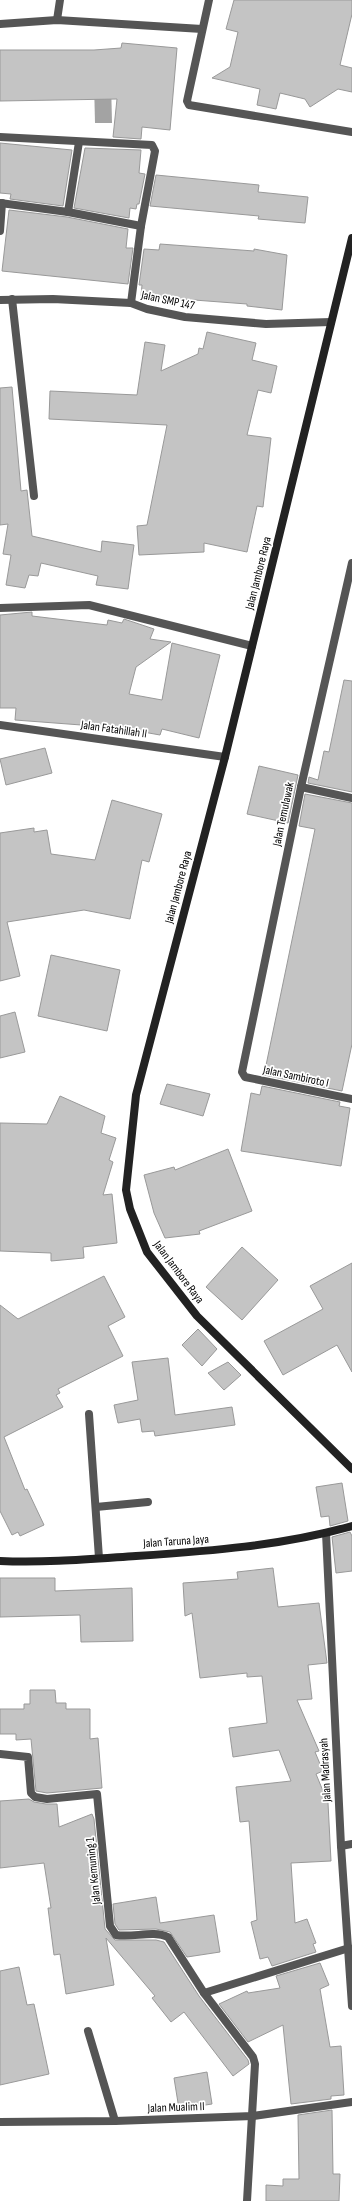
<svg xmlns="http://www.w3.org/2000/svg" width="352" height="2201" font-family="'Sofia Sans Condensed',sans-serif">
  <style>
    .water { fill: #a3a3a3 }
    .building { fill: #c4c4c4; stroke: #999 }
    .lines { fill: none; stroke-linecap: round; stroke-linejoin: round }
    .lane { stroke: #555; stroke-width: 8 }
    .street { stroke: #555; stroke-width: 8 }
    .secondary { stroke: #222; stroke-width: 8 }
    .labels { text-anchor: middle; stroke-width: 3.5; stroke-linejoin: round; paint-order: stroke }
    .street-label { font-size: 12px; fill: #000; stroke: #fff }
  </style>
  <rect width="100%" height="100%" fill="#fff"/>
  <path class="water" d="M111,81L112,123H95L94,82Z"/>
  <g class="building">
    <path d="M234,0H352V14L340,65L352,68V92L338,89L310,107L305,99L280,93L276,109L257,105L260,89L212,78L230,67L238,32L226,29Z"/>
    <path d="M122,43L177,48L170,130L142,127L141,139L113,137L117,99L0,101V50H94L121,48Z"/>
    <path d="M0,143L72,150L63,206L10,199L11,194L0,193Z"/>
    <path d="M85,148L141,150L139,173L145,174L139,204H137L136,209L130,208L129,218L74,208Z"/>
    <path d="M156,175L259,185L258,192L308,197L305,223L258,219L259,216L150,206Z"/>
    <path d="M9,210L67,217L128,229L126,248H133L128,284L2,271Z"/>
    <path d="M160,244L254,251V249L287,255L282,310L247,306V304L141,296L142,285H139L144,249L159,250Z"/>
    <path d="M207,332L256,343L252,360L277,366L271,393L258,390L247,435L271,438L263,507L257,506L247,552L204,543V552L139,555L137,526L147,525L167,425L49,419L50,391L137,395L145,342L165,345L161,371L198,354L199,348L203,349Z"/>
    <path d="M12,387L21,491L27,490L32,536L101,552L102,541L134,545L128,589L96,585L98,576L41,563L38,576L29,575L25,588L6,585L11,555L3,554L8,524L0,525V388Z"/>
    <path d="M32,612V616L107,625L108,620L122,623L124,619L154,629L150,639L171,642L136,667L129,694L162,700L172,643L220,655L199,738L162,729L160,735L121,728L15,720L16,708H0V615Z"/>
    <path d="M344,680L352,681V792L308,783L309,777L318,780L324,751L329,752Z"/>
    <path d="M45,748L52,773L6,785L0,759Z"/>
    <path d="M259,766L298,775L288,823L247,814Z"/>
    <path d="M305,794L352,803V1044L342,1091L264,1075L315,829L299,826Z"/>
    <path d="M112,800L162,814L149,862L142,860L130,919L84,910L7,922L20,976L0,981V833L34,828V832L47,830L51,854L95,860Z"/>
    <path d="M51,955L120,970L107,1031L38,1016Z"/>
    <path d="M15,1012L25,1052L0,1058V1016Z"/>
    <path d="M167,1084L210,1094L203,1116L160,1104Z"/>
    <path d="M262,1086L340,1102L339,1106L350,1108L341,1166L241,1151L251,1093L260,1095Z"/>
    <path d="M60,1096L105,1116L101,1133L116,1138L109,1160L113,1162L103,1195L112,1194L117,1243L83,1247L84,1258L51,1261V1253L0,1251V1123L47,1124Z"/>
    <path d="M228,1149L252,1211L199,1231L200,1234L165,1238L154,1213L144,1175L174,1167L175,1170Z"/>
    <path d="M242,1247L278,1280L242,1320L206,1287Z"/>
    <path d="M352,1263V1372L337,1345L283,1375L264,1341L323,1309L310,1286Z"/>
    <path d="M104,1276L125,1317L108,1326L123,1356L58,1389L60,1393L56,1395L63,1407L4,1437L25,1490L27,1489L44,1525L20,1536L18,1532L12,1535L0,1511V1305L18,1319Z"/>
    <path d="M198,1329L217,1349L202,1366L182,1345Z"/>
    <path d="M168,1358L175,1415L232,1407L235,1425L155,1436L154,1431L142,1432L140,1419L118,1423L114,1405L138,1400L132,1362Z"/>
    <path d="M228,1362L241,1375L224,1390L208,1373Z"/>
    <path d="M342,1483L348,1521L330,1526L329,1516L321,1517L316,1487Z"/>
    <path d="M350,1532L352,1536V1571L336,1573L332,1537Z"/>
    <path d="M273,1568L278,1607L319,1603L327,1663L308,1665L312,1699L297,1700L319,1751L315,1752L323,1771L316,1774L328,1803L331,1861L291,1863L295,1923L307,1919L316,1943L313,1944L316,1952L272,1966L268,1957L260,1959L251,1922L257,1920L249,1821L240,1822L236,1787L291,1781L279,1750L233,1757L229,1728L267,1723L262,1676L247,1677V1673L200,1678L192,1613L185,1616L183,1583L238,1579L237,1572Z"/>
    <path d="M0,1578H55V1591L132,1588L133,1641L81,1642L80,1615L0,1617Z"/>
    <path d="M30,1690H55L56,1703H66V1709H90V1739L98,1738L102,1788L47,1793L36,1791L31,1739L16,1740V1734H0V1709H24V1704H30Z"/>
    <path d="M29,1799L34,1802L46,1804H57L59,1827L92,1814L94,1819L105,1929L115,1940H156L164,1942L199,1996L248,2060L249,2064L233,2076L184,2012L171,2022L152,1998L155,1996L106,1938L114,1985L66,1994L60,1954L54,1955L48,1908H51L44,1863L0,1868V1801Z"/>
    <path d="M156,1897L160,1923L214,1915L220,1952L187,1957L170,1932L156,1929L119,1930L115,1924L113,1904Z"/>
    <path d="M320,1963L329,1985L320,1989L330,2047L341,2046L344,2095L331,2096V2099L291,2104L283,2025L248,2042L219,2004L247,1991L248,1993L280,1988L276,1976Z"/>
    <path d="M19,1967L27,2005L34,2004L49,2074L0,2085V1971Z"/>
    <path d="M207,2072L212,2104L179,2109L174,2078Z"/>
    <path d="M332,2110L333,2174H340L339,2201H266V2185L283,2186V2179H299L298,2115Z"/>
  </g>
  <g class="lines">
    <g class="lane">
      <path d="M89,1414L99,1558"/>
      <path d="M96,1507L148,1502"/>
    </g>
    <g class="street">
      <path d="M209,0L187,101L189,105L352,132"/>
      <path d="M57,20L60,0"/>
      <path d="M0,24L57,20L202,29"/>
      <path d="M0,137L152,145L155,151L141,226L131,303"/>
      <path d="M0,203L68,212L141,226"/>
      <path d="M68,212L79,142"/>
      <path d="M0,231L2,203"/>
      <path d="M12,299L34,496"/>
      <path d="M0,300L53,299L131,303L147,309L185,317L266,324L331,322"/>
      <path d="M352,563L301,787L242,1072L245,1077L352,1099"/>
      <path d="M0,608L89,605L252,646"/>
      <path d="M0,725L225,757"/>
      <path d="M301,787L352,798"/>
      <path d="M326,1533L341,1846L352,2006"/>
      <path d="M0,1754L28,1757L31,1793L35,1797L47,1799L97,1794L110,1926L116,1935C133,1938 153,1930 168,1937L204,1993L253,2057L255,2064L247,2201"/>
      <path d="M341,1846L352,1844"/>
      <path d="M204,1993L349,1948"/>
      <path d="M88,2031L115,2121"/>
      <path d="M0,2122L115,2121L253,2116L352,2102"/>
    </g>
    <g class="secondary">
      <path d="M352,238L225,757L136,1095L126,1190L130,1209L147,1252L197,1316L352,1469"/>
      <path d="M0,1561C46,1563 91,1559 136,1556C209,1551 281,1546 352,1526"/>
    </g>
  </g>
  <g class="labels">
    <g class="street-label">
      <text transform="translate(168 300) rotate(12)" y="4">Jalan SMP 147</text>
      <text transform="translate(258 573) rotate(-76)" y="4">Jalan Jambore Raya</text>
      <text transform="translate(114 729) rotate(8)" y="4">Jalan Fatahillah II</text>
      <text transform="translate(283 814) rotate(-78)" y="4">Jalan Temulawak</text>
      <text transform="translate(178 887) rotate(-75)" y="4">Jalan Jambore Raya</text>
      <text transform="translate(296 1076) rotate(12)" y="4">Jalan Sambiroto I</text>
      <text transform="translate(179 1272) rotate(53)" y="4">Jalan Jambore Raya</text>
      <text transform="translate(176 1541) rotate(-4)" y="4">Jalan Taruna Jaya</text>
      <text transform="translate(325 1770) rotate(-93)" y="4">Jalan Madrasyah</text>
      <text transform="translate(93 1871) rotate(-96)" y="4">Jalan Kemuning 1</text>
      <text transform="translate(176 2107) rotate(-2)" y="4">Jalan Mualim II</text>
    </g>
  </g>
</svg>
